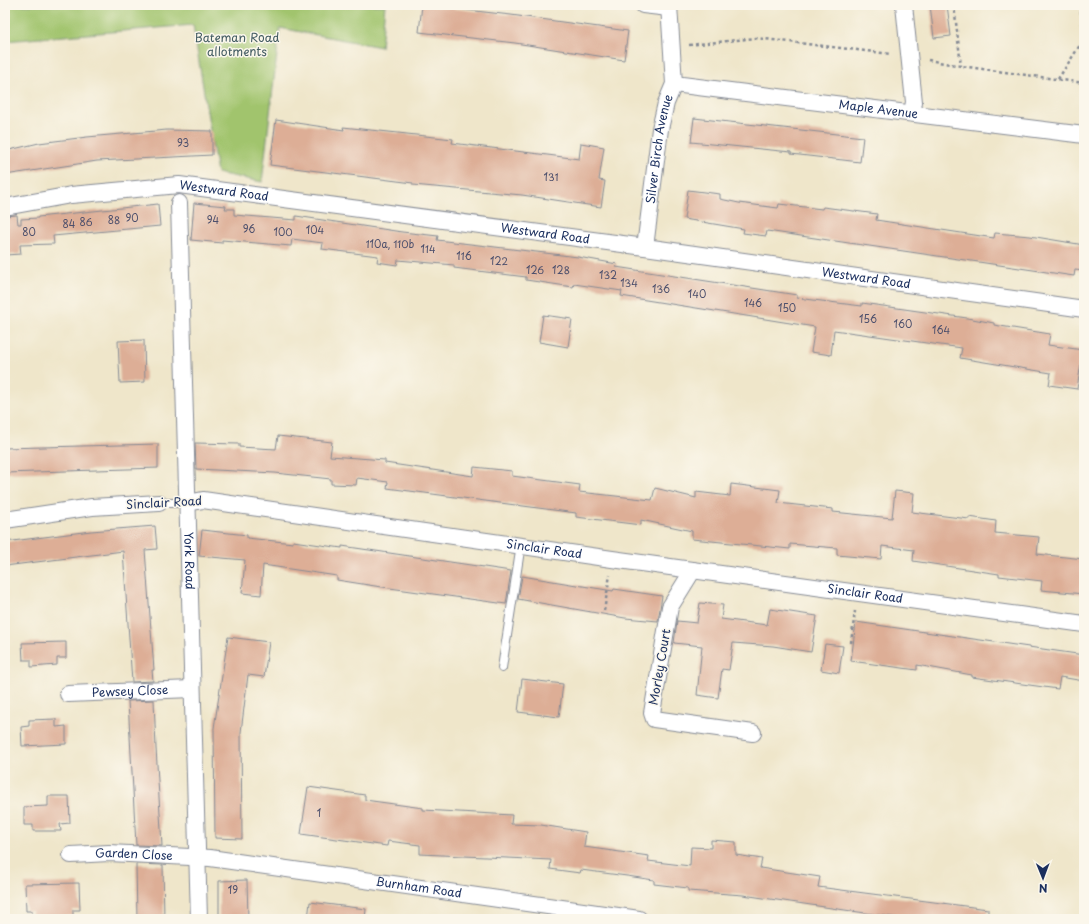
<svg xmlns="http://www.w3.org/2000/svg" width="1089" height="924" font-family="'Playpen Sans',sans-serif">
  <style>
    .green { fill: #a1c46d; stroke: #5e7a66 }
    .building { fill: #ddae96 }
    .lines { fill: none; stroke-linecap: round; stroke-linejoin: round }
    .lane-casing { stroke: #858a94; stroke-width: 10 }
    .street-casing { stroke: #858a94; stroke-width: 18 }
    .path { stroke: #858a94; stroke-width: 2.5; stroke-dasharray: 3 3; stroke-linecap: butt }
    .lane { stroke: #fff; stroke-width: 8 }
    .street { stroke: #fff; stroke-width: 16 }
    .labels { text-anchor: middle; stroke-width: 3; stroke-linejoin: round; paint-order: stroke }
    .number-label { font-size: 10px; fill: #4c4f6c }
    .park-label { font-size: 12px; fill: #435c62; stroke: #fbf7ec }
    .street-label { font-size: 12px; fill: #1b2f5e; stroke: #fbf7ec }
  </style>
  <rect width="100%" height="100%" fill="#fbf7ec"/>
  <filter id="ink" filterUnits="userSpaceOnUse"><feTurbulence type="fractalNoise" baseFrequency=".025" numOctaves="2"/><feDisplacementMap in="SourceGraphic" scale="8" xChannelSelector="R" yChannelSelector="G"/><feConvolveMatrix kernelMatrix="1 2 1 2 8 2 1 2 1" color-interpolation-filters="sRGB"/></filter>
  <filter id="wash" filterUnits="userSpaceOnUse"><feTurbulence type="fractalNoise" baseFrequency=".012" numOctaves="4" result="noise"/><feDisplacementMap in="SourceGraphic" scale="16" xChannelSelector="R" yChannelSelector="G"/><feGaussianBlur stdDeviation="0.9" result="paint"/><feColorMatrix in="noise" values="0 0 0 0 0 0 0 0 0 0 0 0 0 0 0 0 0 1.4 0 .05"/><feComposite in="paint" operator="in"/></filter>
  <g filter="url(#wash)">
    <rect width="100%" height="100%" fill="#efe6ca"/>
    <path class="green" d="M5,5H385L381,47L280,28L262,182L217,173L193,25L5,41Z"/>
    <g id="blocks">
      <g class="building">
        <path d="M422,5L511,15L628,31L624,60L515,43L419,32Z"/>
        <path d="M930,5H947L951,36L934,38Z"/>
        <path d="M694,118L863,137L860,162L791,154V152L691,142Z"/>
        <path d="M276,120L344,130L343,127L453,139L452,143L579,159L581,143L604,147L599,180L605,181L601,207L522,195L413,185V183L270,165Z"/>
        <path d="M167,130L212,131V155L97,161L5,175V151L39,143L87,137Z"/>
        <path d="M688,190L720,194V199L739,203L778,208L779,204L822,209L823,207L877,214L876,220L994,238L995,233L1030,236L1084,245V271L1075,270L1074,276L767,231L766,236L743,233L744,229L684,219Z"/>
        <path d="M194,203L226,206L225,209H234V215L296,220V216L402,232L438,236L437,240L578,257L617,264L616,267L797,295V298L862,306V303L967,318L994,323V325L1050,334L1048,345L1083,350L1077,389L1049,385L1051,373L960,358L962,348L834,330L831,355L811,352L815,327L621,296L622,291L574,284L573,287L526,280V277L454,268V265L398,260L397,265L377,262L378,256L322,249L323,243L292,239L291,246L222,240V243L191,240Z"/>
        <path d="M158,204L160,226L53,236L54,244L20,245L21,254L5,255V216L17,215L18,224H21V219L38,218V217Z"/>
        <path d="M543,315L572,319L568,347L539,342Z"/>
        <path d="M144,340L145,382L120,383L118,341Z"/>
        <path d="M278,436L332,442L330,456L385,460V463L473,476L474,467L512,471V476L580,485L579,492L652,500L655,488L696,498V492L730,496L731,484L780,490L778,503L833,509V512L892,518L895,491L914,493L912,512L969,519V517L996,521L995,533L1039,537L1037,554L1084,559V594L1041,590L1042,581L999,576V574L913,561L914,550L882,546L881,559L837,555V548L790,544V549L692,539V531L641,520V525L576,517V513L387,488L388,482L357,478L356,485L331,484V479L275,473L196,469L195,443L239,444V447L276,449Z"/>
        <path d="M158,444V468L5,473V448Z"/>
        <path d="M155,526L157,549L145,550L154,670H152L153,681L132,682L123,551L5,566V542L91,531Z"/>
        <path d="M202,530L247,535V538L293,543V541L342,548V546L511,571L506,604L375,586L337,580V576L263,565L261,595L242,593L245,560L199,556Z"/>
        <path d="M522,576L613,591L614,589L662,596L658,621L625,618L518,599Z"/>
        <path d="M700,603L723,605L721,619L767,625L770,609L817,616L811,652L773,646L733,643L729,670L722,669L718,698L697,695L702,646L674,643L677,621L697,623Z"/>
        <path d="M856,622L1084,655V681L1060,677L1058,689L972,677V675L917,665V670L851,661Z"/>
        <path d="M228,637L269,642L264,677L248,675L241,732L242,839L215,838L214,728Z"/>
        <path d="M66,642V658H57V665L31,667V660H23L22,643Z"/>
        <path d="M825,644L843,646L839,673L821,670Z"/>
        <path d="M522,679L563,684L559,717L518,712Z"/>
        <path d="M154,700L156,748L162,846L136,845L132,772L128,701Z"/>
        <path d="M56,719V727L66,726V744L22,746L21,727L29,726V720Z"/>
        <path d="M308,787L365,795V800L423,808V810L512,815L511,824L541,825L586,832L584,847L649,856L648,861L690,866L691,847L711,848V840L736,842V855L762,859L760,868L820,877L818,887L988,909V919H906L743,895L688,891V888L654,884V880L627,876L581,870L580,873L550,869L551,860L420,854V845L388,841L387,846L301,834Z"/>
        <path d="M48,796H69L70,823L60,824L61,831H33V825H24V807L48,806Z"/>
        <path d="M136,864L163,865L164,919H137Z"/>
        <path d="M247,880L248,919H219V881Z"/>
        <path d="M79,883L80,910H73V916H32V911H26L25,884Z"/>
        <path d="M310,902L366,909L365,919H308Z"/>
      </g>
    </g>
  </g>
  <g filter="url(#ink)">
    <use href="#blocks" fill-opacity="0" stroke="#858a94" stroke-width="1"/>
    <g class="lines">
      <g class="lane-casing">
        <g id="lane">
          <path d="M159,503H188"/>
          <path d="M502,668L521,544"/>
        </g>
      </g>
      <g class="street-casing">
        <g id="street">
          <path d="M643,5L669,8"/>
          <path d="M904,5L914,102L912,113"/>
          <path id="s1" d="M674,84L1084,135"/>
          <path id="s2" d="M179,203L199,919"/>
          <path id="s3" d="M5,207L71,195L179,185L645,247L1084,309"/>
          <path id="s4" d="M645,247L660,129L666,103L674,84L669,5"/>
          <path id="s5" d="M188,503L203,500L612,559L1084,624"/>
          <path d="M5,520L92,507L159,503"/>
          <path d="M693,570L670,607L652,713L654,719L753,733"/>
          <path id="s6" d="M68,694L192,689"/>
          <path id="s7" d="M71,855L109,853L210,858L639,919"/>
        </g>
      </g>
      <g class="path">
        <path d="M954,5L961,66"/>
        <path d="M1080,5L1084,40"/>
        <path d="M689,45L756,38L891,54"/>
        <path d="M928,60L961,66L1084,83"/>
        <path d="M1058,79L1084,39"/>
        <path d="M604,611L610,575"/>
        <path d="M851,643L855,611"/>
      </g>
      <use href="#lane" class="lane"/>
      <use href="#street" class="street"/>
    </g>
  </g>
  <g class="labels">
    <g class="number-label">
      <text x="183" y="147">93</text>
      <text x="551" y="181">131</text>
      <text x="132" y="222">90</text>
      <text x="114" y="224">88</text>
      <text x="213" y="224">94</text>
      <text x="86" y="226">86</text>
      <text x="69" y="228">84</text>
      <text x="249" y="233">96</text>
      <text x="315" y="234">104</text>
      <text x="29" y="236">80</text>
      <text x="283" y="236">100</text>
      <text x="390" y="248">110a, 110b</text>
      <text x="428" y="253">114</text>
      <text x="464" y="260">116</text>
      <text x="499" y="265">122</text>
      <text x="535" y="274">126</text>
      <text x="561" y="274">128</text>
      <text x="608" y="279">132</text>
      <text x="629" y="287">134</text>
      <text x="661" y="293">136</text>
      <text x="697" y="298">140</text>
      <text x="753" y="307">146</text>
      <text x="787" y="312">150</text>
      <text x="868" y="323">156</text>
      <text x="903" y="328">160</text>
      <text x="941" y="334">164</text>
      <text x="319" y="817">1</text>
      <text x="233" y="894">19</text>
    </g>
    <g class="park-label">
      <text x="237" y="42">Bateman Road<tspan x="237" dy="14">allotments</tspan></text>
    </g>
    <g class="street-label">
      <text dy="4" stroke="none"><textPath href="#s1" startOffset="206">Maple Avenue</textPath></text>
      <text dy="4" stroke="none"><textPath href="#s4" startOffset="99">Silver Birch Avenue</textPath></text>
      <text dy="4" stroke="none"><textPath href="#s3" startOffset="221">Westward Road</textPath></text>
      <text dy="4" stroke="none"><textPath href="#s3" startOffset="545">Westward Road</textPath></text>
      <text dy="4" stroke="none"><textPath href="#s3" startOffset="869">Westward Road</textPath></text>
      <text transform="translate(164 503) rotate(-3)" y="4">Sinclair Road</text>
      <text dy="4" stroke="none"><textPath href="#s5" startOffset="360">Sinclair Road</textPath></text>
      <text dy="4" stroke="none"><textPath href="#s2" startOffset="358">York Road</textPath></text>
      <text dy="4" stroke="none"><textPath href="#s5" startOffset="684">Sinclair Road</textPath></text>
      <text transform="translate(660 667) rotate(-80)" y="4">Morley Court</text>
      <text dy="4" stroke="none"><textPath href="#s6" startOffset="62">Pewsey Close</textPath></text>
      <text dy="4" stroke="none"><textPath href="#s7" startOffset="63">Garden Close</textPath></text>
      <text dy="4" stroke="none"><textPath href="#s7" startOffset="350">Burnham Road</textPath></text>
    </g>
  </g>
  <rect width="1089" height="924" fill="none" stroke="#fbf7ec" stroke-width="20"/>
  <g transform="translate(1043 878) rotate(179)" stroke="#fbf7ec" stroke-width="3" paint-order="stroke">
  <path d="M0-3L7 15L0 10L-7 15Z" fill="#1b2f5e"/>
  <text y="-6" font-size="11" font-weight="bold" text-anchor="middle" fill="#1b2f5e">N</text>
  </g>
</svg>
